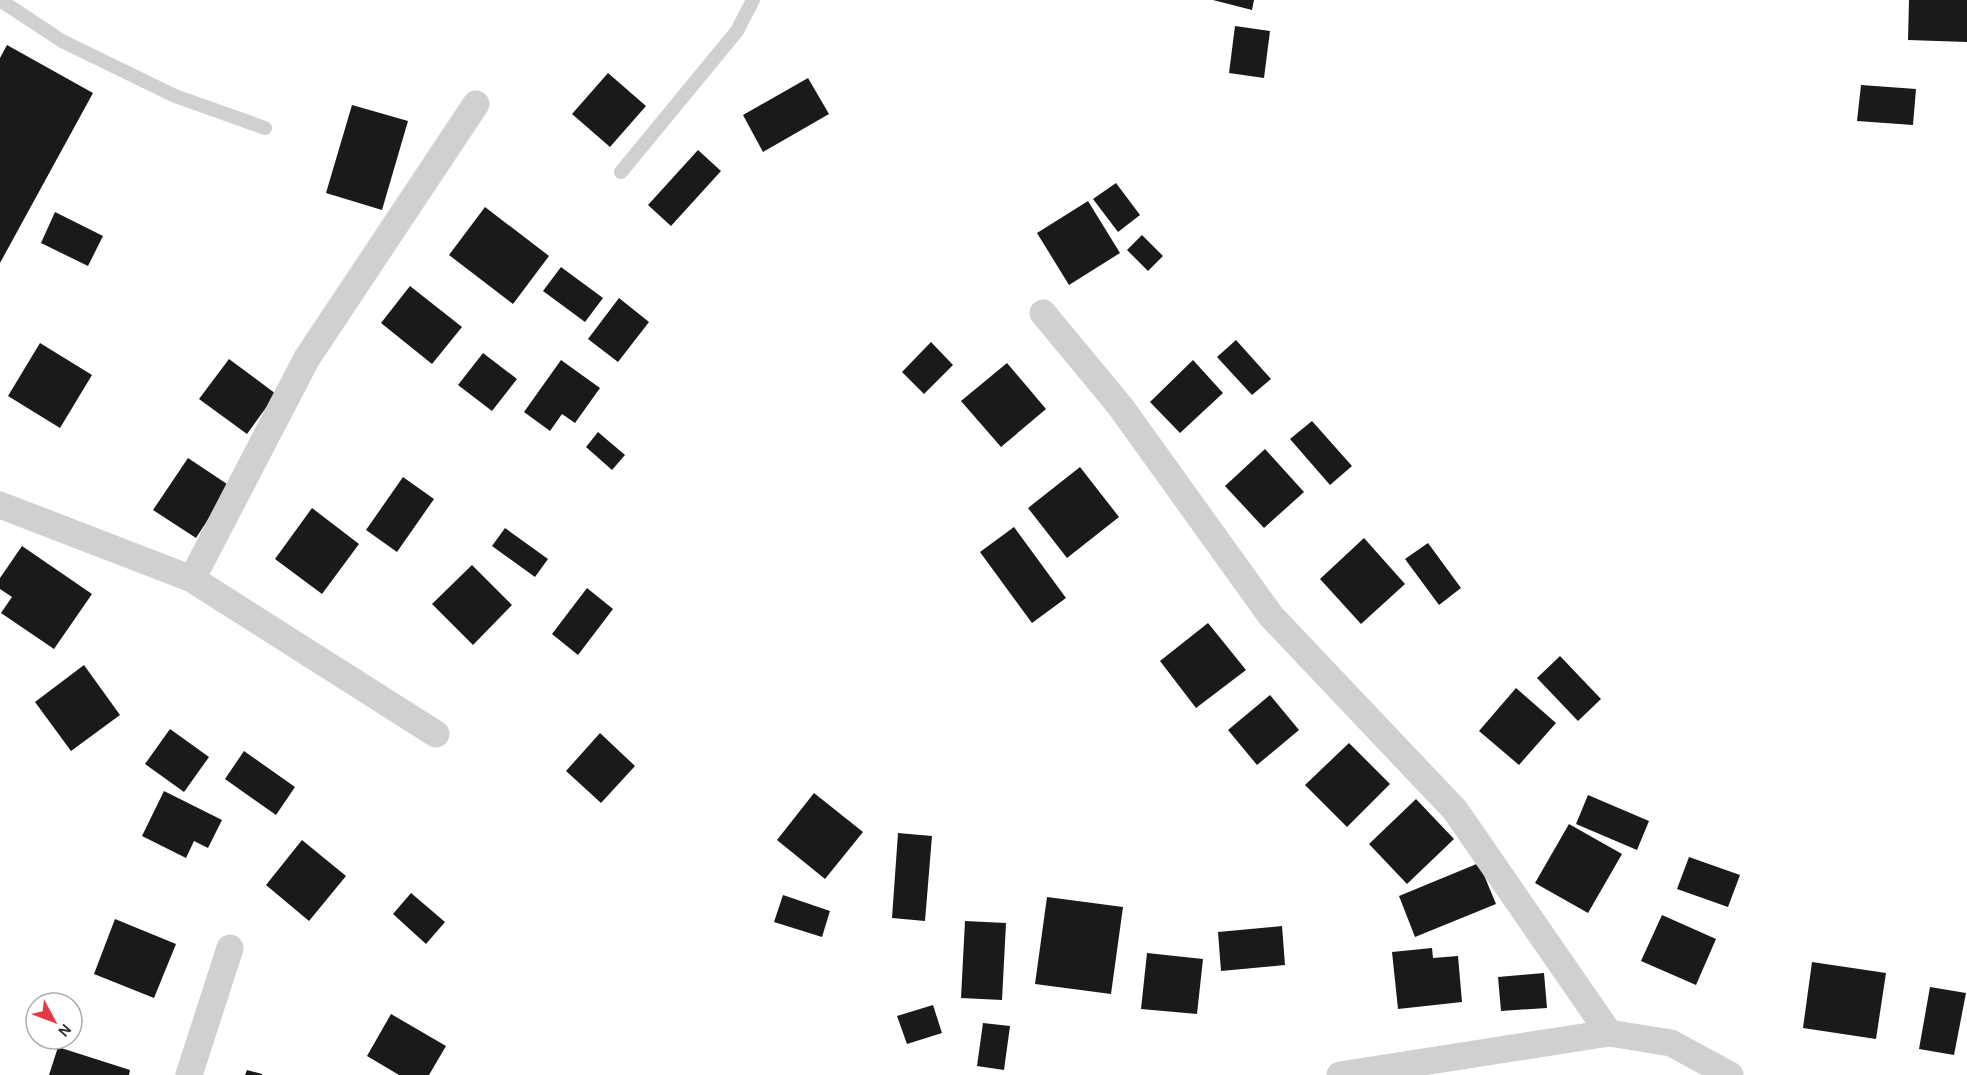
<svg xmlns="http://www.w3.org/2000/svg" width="1967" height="1075" font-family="'Alegreya Sans',sans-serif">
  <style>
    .building { fill: #1a1a1a }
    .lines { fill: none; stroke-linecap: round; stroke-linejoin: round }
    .service { stroke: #d0d0d0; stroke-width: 14 }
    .minor { stroke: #d0d0d0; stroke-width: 27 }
  </style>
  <rect width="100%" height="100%" fill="#fff"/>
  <g class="building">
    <path d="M1213,0H1254L1252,10Z"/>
    <path d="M1909,0H1967V42L1908,40Z"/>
    <path d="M1235,26L1270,31L1264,78L1229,73Z"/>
    <path d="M7,45L93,93L0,263V58Z"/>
    <path d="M608,73L646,106L610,147L572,114Z"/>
    <path d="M808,78L829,114L763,152L743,115Z"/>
    <path d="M1861,85L1916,89L1913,125L1857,121Z"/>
    <path d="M352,105L408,121L382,210L326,193Z"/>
    <path d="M698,150L721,171L671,226L648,205Z"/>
    <path d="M1116,183L1140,215L1118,232L1093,199Z"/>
    <path d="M1088,201L1120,253L1069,285L1037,233Z"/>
    <path d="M485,207L549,256L513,304L449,255Z"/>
    <path d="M55,212L103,236L88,266L41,243Z"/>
    <path d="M1142,235L1163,256L1148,271L1127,250Z"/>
    <path d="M561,267L603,298L585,322L543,291Z"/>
    <path d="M410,286L462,327L432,364L381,323Z"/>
    <path d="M619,298L649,322L618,362L588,339Z"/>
    <path d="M1236,340L1271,379L1252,395L1217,357Z"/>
    <path d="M931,342L953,365L924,394L902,372Z"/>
    <path d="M40,343L92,375L60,428L8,396Z"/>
    <path d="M483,353L517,379L492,411L458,385Z"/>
    <path d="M229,359L276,394L247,434L199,399Z"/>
    <path d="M561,360L600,388L575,423L562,414L550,431L524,412Z"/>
    <path d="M1193,360L1223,393L1180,433L1150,402Z"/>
    <path d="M1007,363L1046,409L1001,447L961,401Z"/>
    <path d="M1312,421L1352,466L1330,485L1290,439Z"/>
    <path d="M598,432L625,455L612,470L586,447Z"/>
    <path d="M1265,449L1304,492L1264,528L1225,486Z"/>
    <path d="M188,458L230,486L196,538L153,510Z"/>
    <path d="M1080,467L1119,517L1067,558L1028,508Z"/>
    <path d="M403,477L434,499L397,552L366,530Z"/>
    <path d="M312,508L359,544L322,594L275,559Z"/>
    <path d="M1014,527L1066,598L1032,623L980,552Z"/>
    <path d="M505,528L548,559L535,577L492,546Z"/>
    <path d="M1364,538L1405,584L1361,624L1320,579Z"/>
    <path d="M1428,543L1461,588L1439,605L1405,559Z"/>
    <path d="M22,546L92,594L54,649L1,613L12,597L0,589V578Z"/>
    <path d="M472,565L512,605L473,645L432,604Z"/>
    <path d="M587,588L613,609L578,655L552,634Z"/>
    <path d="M1208,623L1246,670L1196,708L1160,661Z"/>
    <path d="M1560,656L1601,699L1578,721L1537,678Z"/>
    <path d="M84,665L120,715L71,751L35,702Z"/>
    <path d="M1516,688L1556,723L1519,765L1479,731Z"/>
    <path d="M1270,695L1299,730L1257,765L1228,730Z"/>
    <path d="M170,729L209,757L184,792L145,764Z"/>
    <path d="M600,733L635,766L601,803L566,771Z"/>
    <path d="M1349,743L1390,784L1347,827L1305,785Z"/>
    <path d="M244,751L295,787L276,815L225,779Z"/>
    <path d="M164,791L222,820L208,848L194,841L186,858L142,836Z"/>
    <path d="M814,793L863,832L825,879L777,840Z"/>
    <path d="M1588,795L1649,821L1637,850L1576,824Z"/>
    <path d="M1416,799L1454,839L1407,884L1369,844Z"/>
    <path d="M1569,824L1622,854L1588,913L1535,883Z"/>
    <path d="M898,833L932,836L925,921L892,918Z"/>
    <path d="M302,840L346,876L309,921L266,885Z"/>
    <path d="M1689,857L1740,875L1728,907L1677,889Z"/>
    <path d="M1479,863L1496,904L1415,937L1399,896Z"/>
    <path d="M411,893L445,922L426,944L393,914Z"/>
    <path d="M783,895L830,911L822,937L774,922Z"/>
    <path d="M1047,897L1123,907L1111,994L1035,984Z"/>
    <path d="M1662,915L1716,939L1696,985L1641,961Z"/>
    <path d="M115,919L176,944L154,998L94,974Z"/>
    <path d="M965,921L1006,923L1002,1000L961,998Z"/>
    <path d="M1282,926L1285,965L1221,971L1218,932Z"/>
    <path d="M1432,948L1433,958L1458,956L1462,1002L1398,1009L1392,952Z"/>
    <path d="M1147,953L1203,959L1197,1014L1141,1009Z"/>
    <path d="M1812,962L1886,973L1876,1039L1803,1028Z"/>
    <path d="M1544,973L1547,1008L1501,1011L1498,977Z"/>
    <path d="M1930,987L1966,993L1954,1055L1919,1049Z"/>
    <path d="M933,1005L942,1033L907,1044L897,1016Z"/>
    <path d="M391,1014L446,1046L429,1075H399L367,1056Z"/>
    <path d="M983,1023L1010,1026L1004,1070L977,1066Z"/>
    <path d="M58,1047L130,1070L129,1075H49Z"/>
    <path d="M247,1070L262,1074V1075H245Z"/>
  </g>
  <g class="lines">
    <g class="service">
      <path d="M0,0L62,41L175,96L265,128"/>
      <path d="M621,172L737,31L753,0"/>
    </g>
    <g class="minor">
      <path d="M1043,313L1120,406L1271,616L1455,810L1609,1033"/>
      <path d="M0,505L192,579L436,734"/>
      <path d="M192,579L307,358L476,104"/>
      <path d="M189,1075L230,948"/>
      <path d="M1340,1075L1609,1033L1671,1043L1730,1075"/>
    </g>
  </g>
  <g transform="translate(54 1021) rotate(131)"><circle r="28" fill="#ffffff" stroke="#adadad" stroke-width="1.5"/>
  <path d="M0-4.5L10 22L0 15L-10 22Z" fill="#e63946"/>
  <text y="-9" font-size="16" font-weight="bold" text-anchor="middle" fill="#333333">N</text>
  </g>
</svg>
